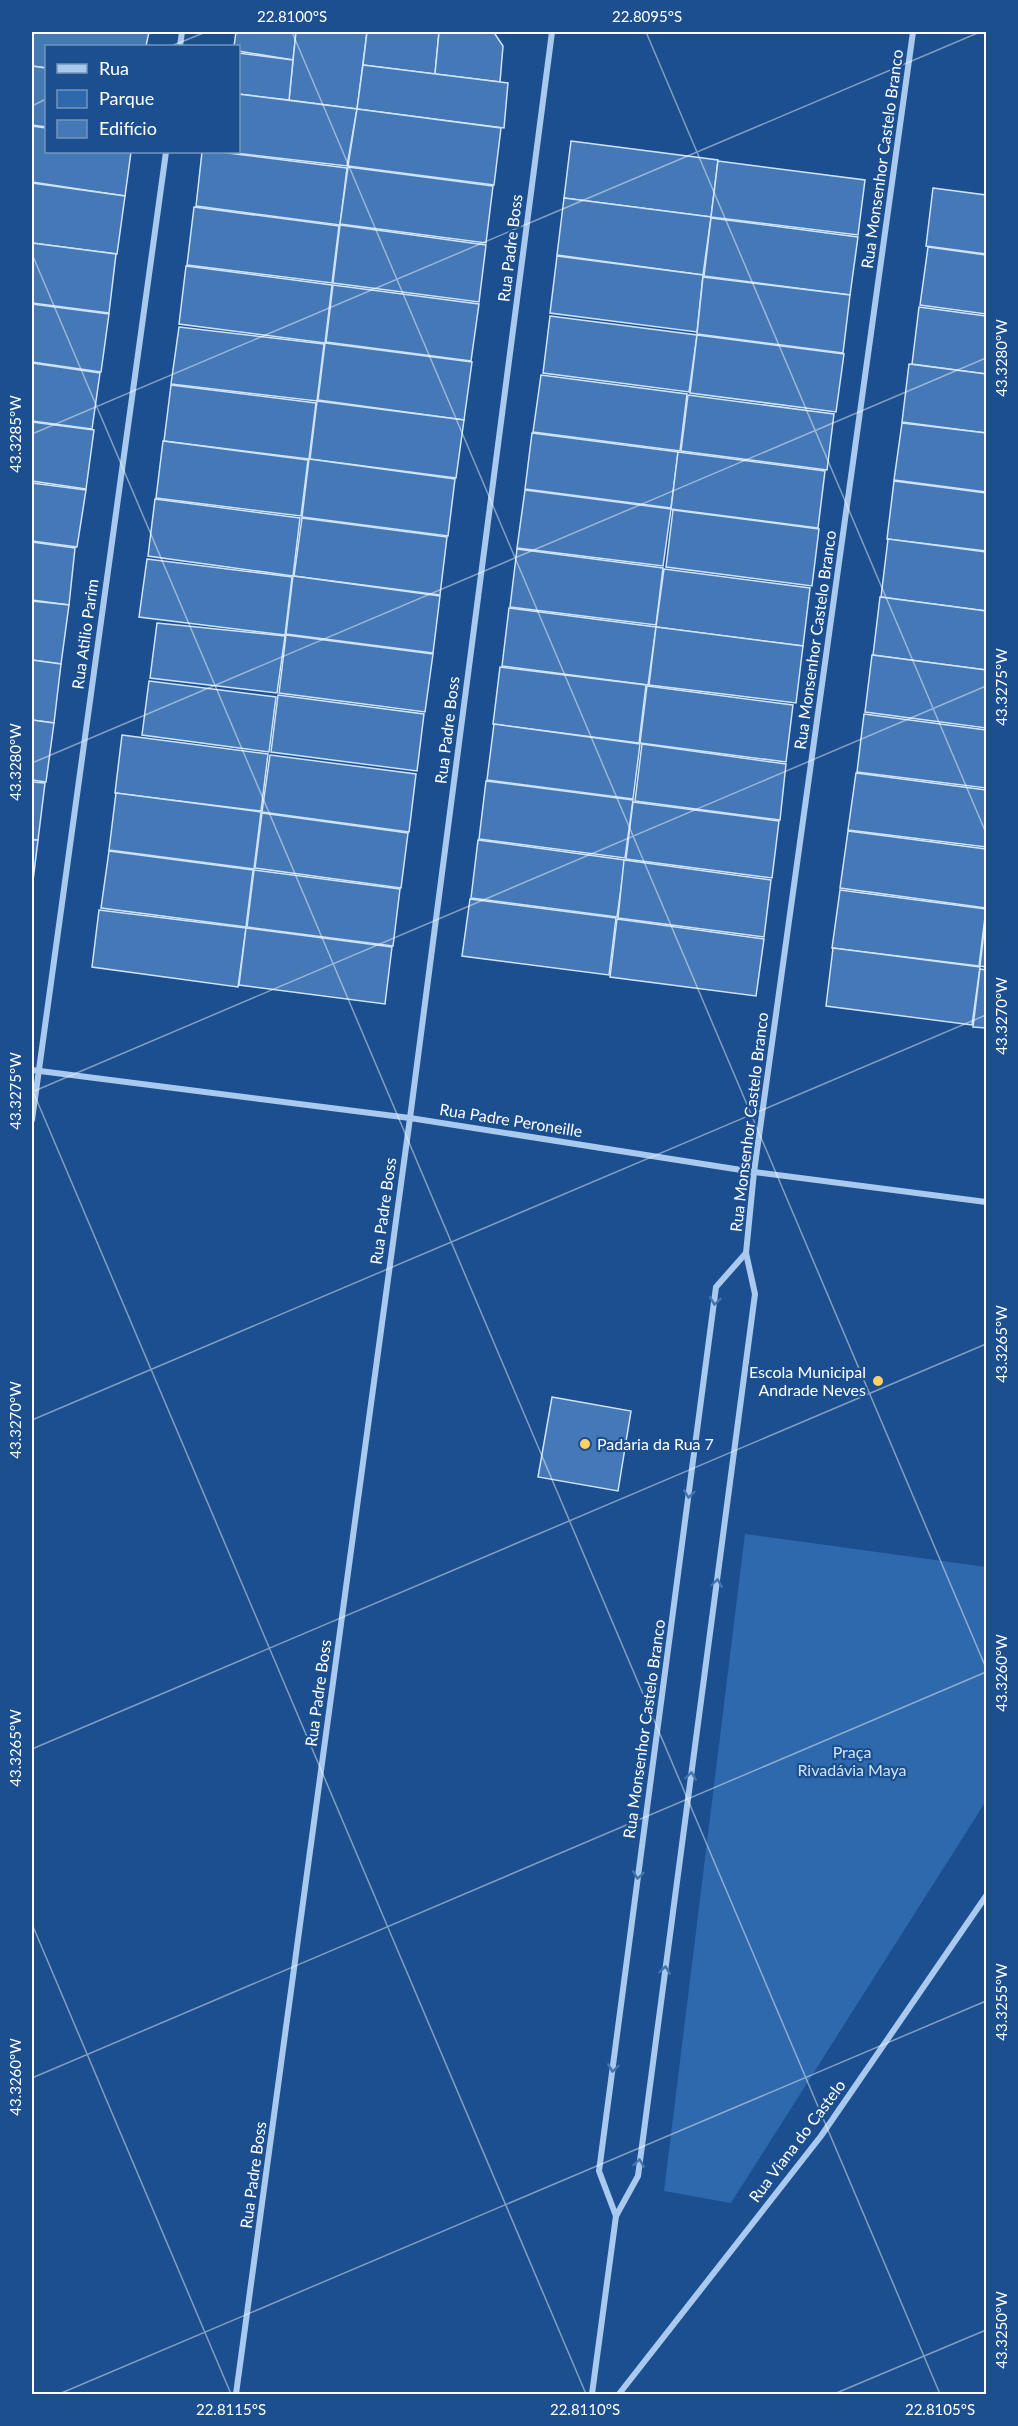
<svg xmlns="http://www.w3.org/2000/svg" width="1018" height="2426" font-family="Lato,sans-serif">
  <style>
    .green { fill: #2e69ad }
    .building { fill: #4478b7; stroke: #cfe3fa; stroke-width: 1.5 }
    .lines { fill: none; stroke-linecap: round; stroke-linejoin: round }
    .street { stroke: #a9c9ee; stroke-width: 6 }
    .oneway { stroke: #4674ac }
    .ticks { fill: none; stroke: #fff; stroke-width: 1.5; stroke-opacity: 0.45 }
    .poi-dot { fill: #ffd166; stroke: #1b4f8f; stroke-width: 2 }
    .labels { text-anchor: middle; stroke-width: 4.5; stroke-linejoin: round; paint-order: stroke }
    .street-label { font-size: 16px; fill: #fff; stroke: #1b4f8f }
    .poi-label { font-size: 16px; fill: #fff; stroke: #1b4f8f; text-anchor: end }
    .park-label { font-size: 16px; fill: #cfe3fa; stroke: #1b4f8f }
    .neatline { fill: none; stroke: #fff; stroke-width: 2 }
    .ticks-label { font-size: 15px; text-anchor: middle; fill: #fff }
  </style>
  <rect width="100%" height="100%" fill="#1b4f8f"/>
  <path class="green" d="M745,1534L986,1567V1801L731,2203L664,2191Z"/>
  <g class="building">
    <path d="M32,32H149L146,46H46V68L32,66Z"/>
    <path d="M236,32H296L293,60L238,51V46H234Z"/>
    <path d="M296,32H367L357,109L289,100Z"/>
    <path d="M367,32H439L435,74L363,65Z"/>
    <path d="M439,32H492L495,34L503,46L500,82L435,74Z"/>
    <path d="M238,53L293,60L289,100L238,94Z"/>
    <path d="M363,65L508,83L504,128L357,109Z"/>
    <path d="M32,66L46,68V127L32,125Z"/>
    <path d="M238,94L357,109L347,166L227,152H238Z"/>
    <path d="M357,109L501,128L494,185L348,166Z"/>
    <path d="M32,126L46,128V152H131L125,196L32,182Z"/>
    <path d="M571,141L718,160L711,217L564,198Z"/>
    <path d="M202,152H220L347,168L340,225L196,206Z"/>
    <path d="M718,161L865,180L858,235L711,217Z"/>
    <path d="M348,167L493,186L486,243L340,224Z"/>
    <path d="M32,183L125,196L117,254L32,243Z"/>
    <path d="M933,188L986,195V254L926,246Z"/>
    <path d="M564,198L711,217L703,275L557,255Z"/>
    <path d="M194,207L339,226L332,283L187,265Z"/>
    <path d="M711,218L858,237L850,295L704,276Z"/>
    <path d="M340,225L486,245L479,302L333,283Z"/>
    <path d="M32,243L116,254L109,313L32,303Z"/>
    <path d="M928,247L986,255V314L920,305Z"/>
    <path d="M557,256L703,275L697,332L550,313Z"/>
    <path d="M186,266L332,285L325,343L179,324Z"/>
    <path d="M703,277L850,295L843,353L697,334Z"/>
    <path d="M333,285L479,304L471,361L326,342Z"/>
    <path d="M32,304L109,314L101,372L32,362Z"/>
    <path d="M919,307L986,316V374L912,364Z"/>
    <path d="M550,316L697,335L689,392L543,373Z"/>
    <path d="M179,327L324,344L317,401L171,384Z"/>
    <path d="M697,335L844,354L836,412L690,393Z"/>
    <path d="M325,343L472,362L464,420L318,400Z"/>
    <path d="M32,363L100,373L92,429L32,421Z"/>
    <path d="M909,364L986,374V433L902,422Z"/>
    <path d="M541,375L687,394L680,451L533,432Z"/>
    <path d="M171,385L316,403L309,459L164,441Z"/>
    <path d="M688,395L834,414L827,470L681,451Z"/>
    <path d="M317,401L464,420L456,478L310,459Z"/>
    <path d="M32,422L94,430L86,489L32,481Z"/>
    <path d="M902,423L986,433V492L894,480Z"/>
    <path d="M532,433L678,452L671,508L525,489Z"/>
    <path d="M163,441L308,460L301,516L156,498Z"/>
    <path d="M678,452L825,471L818,528L671,509Z"/>
    <path d="M309,459L455,479L448,536L302,517Z"/>
    <path d="M894,481L986,493V551L887,539Z"/>
    <path d="M32,483L86,490L77,547L32,541Z"/>
    <path d="M525,490L671,509L663,566L517,548Z"/>
    <path d="M155,499L300,518L293,576L148,556Z"/>
    <path d="M673,510L819,529L812,586L666,567Z"/>
    <path d="M302,518L447,537L440,595L294,576Z"/>
    <path d="M888,539L986,552V611L881,597Z"/>
    <path d="M32,542L75,548L69,605L32,600Z"/>
    <path d="M517,549L663,568L656,625L510,607Z"/>
    <path d="M147,559L292,577L285,635L139,617Z"/>
    <path d="M664,569L810,588L803,646L656,627Z"/>
    <path d="M293,576L440,596L433,653L286,634Z"/>
    <path d="M880,597L986,611V670L873,655Z"/>
    <path d="M32,601L69,605L61,664L32,660Z"/>
    <path d="M509,608L656,627L648,685L502,666Z"/>
    <path d="M157,623L285,636L277,693L150,678Z"/>
    <path d="M656,627L803,646L796,703L649,685Z"/>
    <path d="M286,635L433,654L425,712L279,693Z"/>
    <path d="M872,655L986,670V728L865,712Z"/>
    <path d="M32,660L61,664L54,723L32,720Z"/>
    <path d="M500,667L646,685L639,743L493,724Z"/>
    <path d="M149,681L276,697L269,752L142,735Z"/>
    <path d="M647,686L793,705L786,762L640,743Z"/>
    <path d="M278,695L424,714L417,771L271,752Z"/>
    <path d="M864,714L986,730V788L857,772Z"/>
    <path d="M32,720L54,723L46,782L32,780Z"/>
    <path d="M494,724L640,744L633,799L487,780Z"/>
    <path d="M122,735L268,754L261,811L115,793Z"/>
    <path d="M642,744L786,764L780,820L635,801Z"/>
    <path d="M270,755L416,774L409,832L262,812Z"/>
    <path d="M856,773L986,790V847L848,830Z"/>
    <path d="M486,781L633,800L625,858L479,839Z"/>
    <path d="M32,782L45,783L38,840H32Z"/>
    <path d="M116,793L261,812L254,869L109,850Z"/>
    <path d="M633,802L779,821L772,878L626,859Z"/>
    <path d="M262,813L408,833L401,888L255,868Z"/>
    <path d="M848,831L986,849V908L840,888Z"/>
    <path d="M32,840H38L32,889Z"/>
    <path d="M478,840L625,860L617,917L471,898Z"/>
    <path d="M109,851L253,870L246,927L101,908Z"/>
    <path d="M624,860L771,880L764,937L618,918Z"/>
    <path d="M254,870L400,889L393,946L247,927Z"/>
    <path d="M840,890L986,909L979,966L832,948Z"/>
    <path d="M470,899L616,918L609,975L462,956Z"/>
    <path d="M99,910L246,928L238,987L92,967Z"/>
    <path d="M986,914V967L980,966Z"/>
    <path d="M617,919L764,939L756,996L610,977Z"/>
    <path d="M246,928L392,947L385,1004L239,985Z"/>
    <path d="M833,948L980,967L972,1025L826,1006Z"/>
    <path d="M980,969L986,970V1028L973,1027Z"/>
    <path d="M552,1397L631,1411L618,1491L538,1477Z"/>
  </g>
  <g class="lines">
    <g class="street">
      <path d="M180,46L182,32"/>
      <path d="M32,1070L410,1118L754,1172L986,1202"/>
      <path d="M32,1120L166,152"/>
      <path d="M616,2216L599,2171L716,1287L746,1253"/>
      <path d="M236,2394L410,1118L552,32"/>
      <path d="M592,2394L616,2216L638,2176L755,1294L746,1253L754,1172L913,32"/>
      <path d="M619,2394L821,2136L986,1896"/>
    </g>
  </g>
  <defs><path id="oneway-chevron" d="M-2-3.5L2.5 0L-2 3.5" fill="none" stroke-width="1.6" stroke-linecap="round" stroke-linejoin="round" transform="scale(1.5)"/></defs>
  <g class="oneway">
    <use href="#oneway-chevron" transform="translate(715 1301) rotate(98)"/>
    <use href="#oneway-chevron" transform="translate(689 1494) rotate(98)"/>
    <use href="#oneway-chevron" transform="translate(717 1583) rotate(-82)"/>
    <use href="#oneway-chevron" transform="translate(691 1776) rotate(-82)"/>
    <use href="#oneway-chevron" transform="translate(638 1875) rotate(98)"/>
    <use href="#oneway-chevron" transform="translate(665 1970) rotate(-82)"/>
    <use href="#oneway-chevron" transform="translate(613 2068) rotate(98)"/>
    <use href="#oneway-chevron" transform="translate(639 2163) rotate(-82)"/>
  </g>
  <path class="ticks" d="M292,32L986,1668M646,32L986,833M171,46L206,32M32,106L46,99M32,254L940,2394M32,434L980,32M32,763L986,358M32,1089L586,2394M32,1092L986,686M32,1420L986,1015M32,1749L986,1344M32,1924L231,2394M32,2078L986,1672M59,2394L986,2001M834,2394L986,2330"/>
  <g class="poi-dot">
    <circle cx="878" cy="1381" r="6"/>
    <circle cx="585" cy="1444" r="6"/>
  </g>
  <g class="labels">
    <g class="street-label">
      <text transform="translate(882 159) rotate(-82)" y="6">Rua Monsenhor Castelo Branco</text>
      <text transform="translate(510 248) rotate(-83)" y="6">Rua Padre Boss</text>
      <text transform="translate(85 634) rotate(-82)" y="6">Rua Atilio Parim</text>
      <text transform="translate(815 640) rotate(-82)" y="6">Rua Monsenhor Castelo Branco</text>
      <text transform="translate(447 730) rotate(-83)" y="6">Rua Padre Boss</text>
      <text transform="translate(511 1120) rotate(9)" y="6">Rua Padre Peroneille</text>
      <text transform="translate(749 1122) rotate(-83)" y="6">Rua Monsenhor Castelo Branco</text>
      <text transform="translate(383 1211) rotate(-82)" y="6">Rua Padre Boss</text>
      <text transform="translate(318 1693) rotate(-82)" y="6">Rua Padre Boss</text>
      <text transform="translate(644 1729) rotate(-82)" y="6">Rua Monsenhor Castelo Branco</text>
      <text transform="translate(797 2141) rotate(-53)" y="6">Rua Viana do Castelo</text>
      <text transform="translate(253 2175) rotate(-82)" y="6">Rua Padre Boss</text>
    </g>
    <g class="poi-label">
      <text x="866" y="1378">Escola Municipal<tspan x="866" dy="18">Andrade Neves</tspan></text>
      <text x="597" y="1450" text-anchor="start">Padaria da Rua 7</text>
    </g>
    <g class="park-label">
      <text x="852" y="1758">Praça<tspan x="852" dy="18">Rivadávia Maya</tspan></text>
    </g>
  </g>
  <rect width="1018" height="2426" fill="none" stroke="#1b4f8f" stroke-width="66"/>
  <rect x="45" y="45" width="195" height="108" fill="#1b4f8f" stroke="#7695bc" stroke-width="1.5"/>
  <rect x="57" y="64" width="30" height="9" fill="#a9c9ee" stroke="#7695bc" stroke-width="1.5"/>
  <text x="99" y="75" font-size="18" fill="#ffffff">Rua</text>
  <rect x="57" y="90" width="30" height="18" fill="#2e69ad" stroke="#7695bc" stroke-width="1.5"/>
  <text x="99" y="105" font-size="18" fill="#ffffff">Parque</text>
  <rect x="57" y="120" width="30" height="18" fill="#4478b7" stroke="#7695bc" stroke-width="1.5"/>
  <text x="99" y="135" font-size="18" fill="#ffffff">Edifício</text>
  <rect x="33" y="33" width="952" height="2360" class="neatline"/>
  <g class="ticks-label">
    <text x="292" y="22">22.8100°S</text>
    <text x="647" y="22">22.8095°S</text>
    <text transform="translate(1002 358) rotate(-90)" y="5">43.3280°W</text>
    <text transform="translate(16 434) rotate(-90)" y="5">43.3285°W</text>
    <text transform="translate(1002 687) rotate(-90)" y="5">43.3275°W</text>
    <text transform="translate(16 762) rotate(-90)" y="5">43.3280°W</text>
    <text transform="translate(1002 1016) rotate(-90)" y="5">43.3270°W</text>
    <text transform="translate(16 1091) rotate(-90)" y="5">43.3275°W</text>
    <text transform="translate(1002 1344) rotate(-90)" y="5">43.3265°W</text>
    <text transform="translate(16 1420) rotate(-90)" y="5">43.3270°W</text>
    <text transform="translate(1002 1673) rotate(-90)" y="5">43.3260°W</text>
    <text transform="translate(16 1748) rotate(-90)" y="5">43.3265°W</text>
    <text transform="translate(1002 2002) rotate(-90)" y="5">43.3255°W</text>
    <text transform="translate(16 2077) rotate(-90)" y="5">43.3260°W</text>
    <text transform="translate(1002 2330) rotate(-90)" y="5">43.3250°W</text>
    <text x="231" y="2415">22.8115°S</text>
    <text x="585" y="2415">22.8110°S</text>
    <text x="940" y="2415">22.8105°S</text>
  </g>
</svg>
